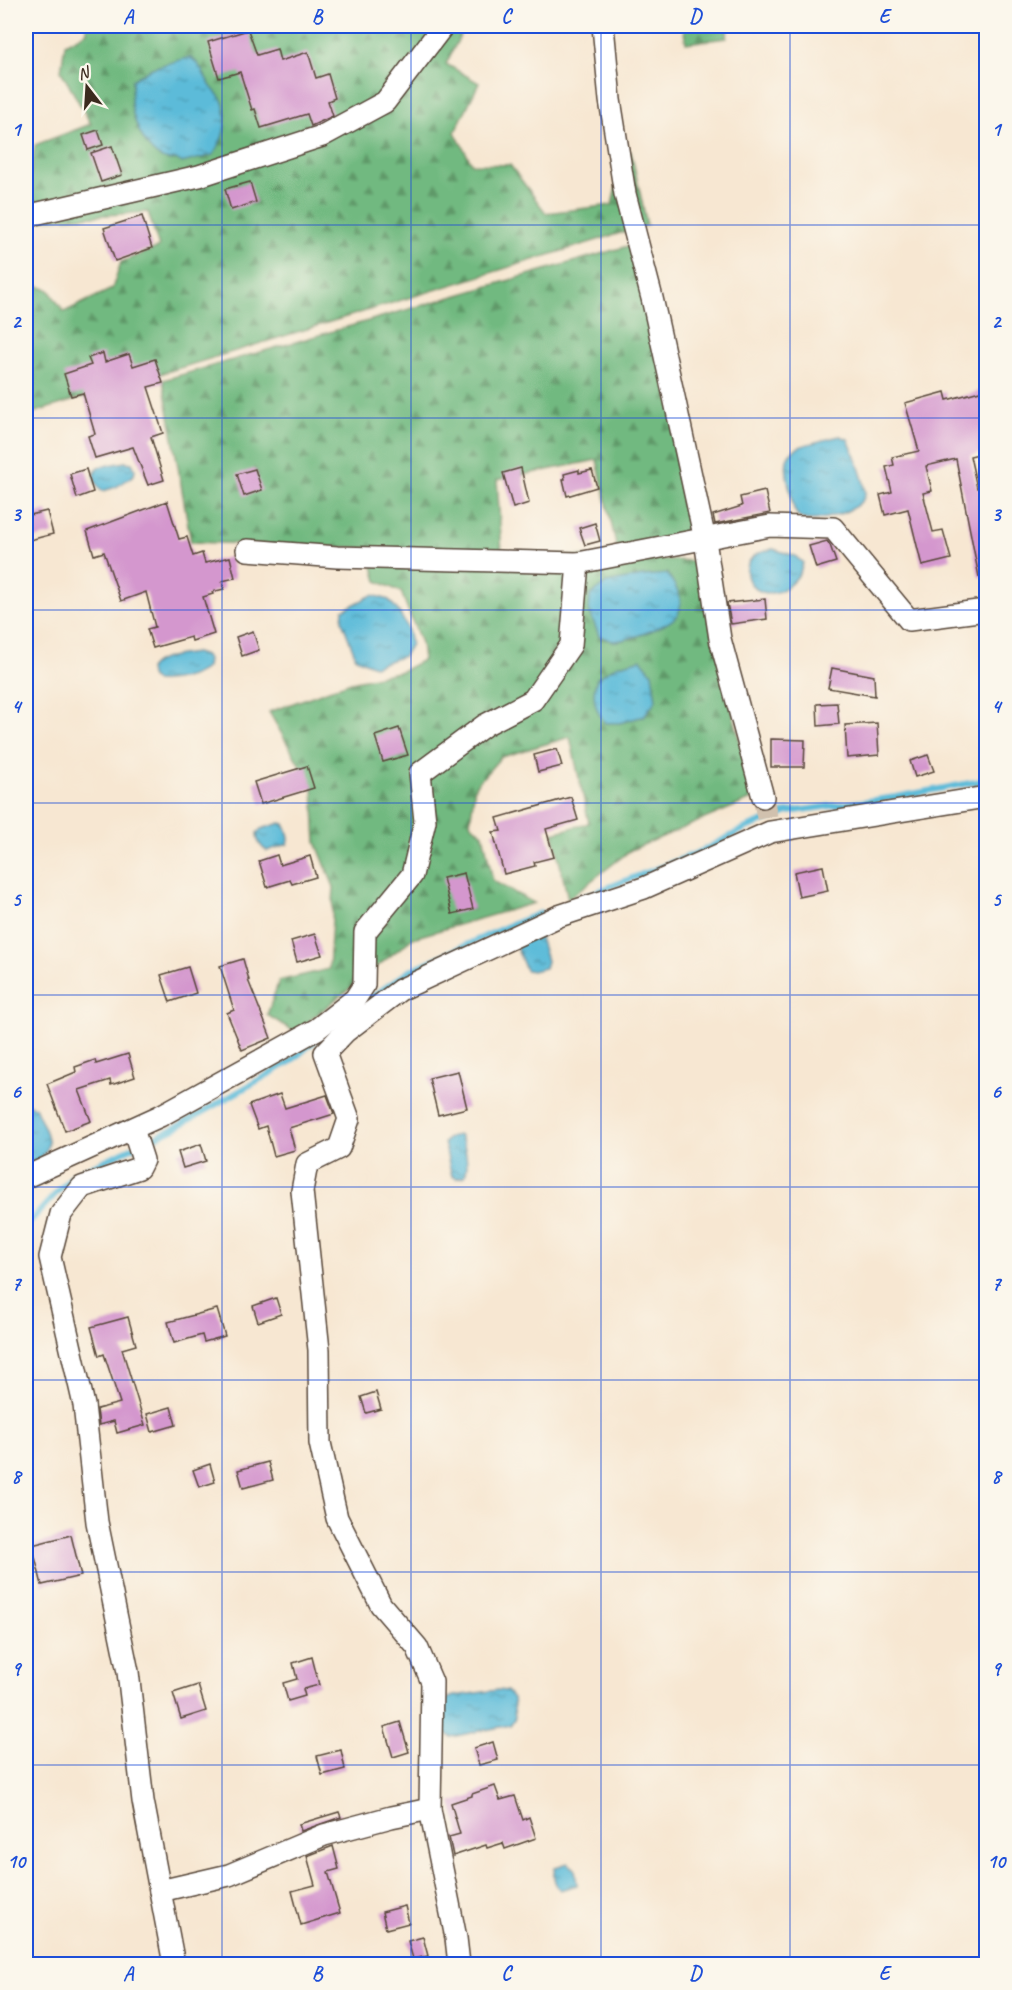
<svg xmlns="http://www.w3.org/2000/svg" width="1012" height="1990" font-family="Caveat,sans-serif">
  <style>
    .forest { fill: url(#forest-firs); stroke: #56724f; stroke-width: 1.5 }
    .water { fill: url(#water-ripples); stroke: #4b727c; stroke-width: 1.5 }
    .lines { fill: none; stroke-linecap: round; stroke-linejoin: round }
    .stream { stroke: #5bbbd9; stroke-width: 6 }
    .building { fill: #d497ce }
    .street-tunnel { stroke: #d1c1ae; stroke-width: 21; stroke-dasharray: 21 10; stroke-linecap: butt }
    .street-casing { stroke: #574639; stroke-width: 24 }
    .street { stroke: #fff; stroke-width: 21 }
    .grid { fill: none; stroke: #1d4ed8; stroke-width: 1.5; stroke-opacity: 0.55 }
    .neatline { fill: none; stroke: #1d4ed8; stroke-width: 2 }
    .grid-label { font-size: 20px; text-anchor: middle; font-weight: bold; fill: #1d4ed8 }
  </style>
  <defs>
    <pattern id="forest-firs" width="22" height="20" patternUnits="userSpaceOnUse" patternTransform="scale(1.5)"><rect width="22" height="20" fill="#71b980"/><path d="M5 1l3.5 6h-7zM16 11l3.5 6h-7z" fill="#5e9768"/></pattern>
    <pattern id="water-ripples" width="26" height="14" patternUnits="userSpaceOnUse" patternTransform="scale(1.5)"><rect width="26" height="14" fill="#5bbbd9"/><path d="M2 4q2-2 4 0t4 0M15 11q2-2 4 0t4 0" fill="none" stroke="#4c98af"/></pattern>
  </defs>
  <rect width="100%" height="100%" fill="#fbf7ec"/>
  <filter id="ink" filterUnits="userSpaceOnUse"><feTurbulence type="fractalNoise" baseFrequency=".0167" numOctaves="2"/><feDisplacementMap in="SourceGraphic" scale="12" xChannelSelector="R" yChannelSelector="G"/><feConvolveMatrix kernelMatrix="1 2 1 2 8 2 1 2 1" color-interpolation-filters="sRGB"/></filter>
  <filter id="wash" filterUnits="userSpaceOnUse"><feTurbulence type="fractalNoise" baseFrequency=".008" numOctaves="4" result="noise"/><feDisplacementMap in="SourceGraphic" scale="24" xChannelSelector="R" yChannelSelector="G"/><feGaussianBlur stdDeviation="1.35" result="paint"/><feColorMatrix in="noise" values="0 0 0 0 0 0 0 0 0 0 0 0 0 0 0 0 0 1.4 0 .05"/><feComposite in="paint" operator="in"/></filter>
  <g filter="url(#wash)">
    <rect width="100%" height="100%" fill="#f7e7d2"/>
    <g class="forest">
      <path d="M86,26H465L446,64L479,83L455,132L472,164L510,165L546,213L612,205L624,152H631L647,225L26,415V282L49,290L64,312L112,289L121,262L159,247L148,212L26,221V178H30L35,145L91,124L61,71L65,44L87,32Z"/>
      <path d="M683,26H728L727,38L686,43Z"/>
      <path d="M635,244L699,534L617,549L597,460L497,480L502,553L695,561L754,798L631,850L568,899L553,833L589,823L570,737L501,757L475,786L470,823L483,834L493,881L534,903L413,938L295,1032L267,1015L279,981L329,969L334,887L316,842L313,788L269,712L351,682L402,671L423,660L421,643L401,592L377,581L368,548L191,542L163,380Z"/>
    </g>
    <g class="water">
      <path d="M190,57C201,64 202,72 209,83C212,90 220,95 223,102C229,120 224,140 213,155L182,163L176,159C150,166 133,123 131,103C131,95 133,87 132,80L152,68Z"/>
      <path d="M840,436L848,439C853,452 866,480 865,494C864,510 816,524 803,519C798,518 796,513 794,509C780,446 780,451 840,436Z"/>
      <path d="M125,462L132,463L135,469L134,475L116,487L103,491C94,485 92,476 98,467Z"/>
      <path d="M773,549L795,556L803,563C801,572 795,581 788,586C761,607 735,576 752,558C757,552 766,551 773,549Z"/>
      <path d="M667,574C675,584 684,599 679,612C675,625 625,642 612,641C608,640 603,637 599,636L589,610L590,596L606,583L642,576Z"/>
      <path d="M372,595L389,600L399,612L408,629L411,644L404,656L374,666L356,658L342,621L343,610Z"/>
      <path d="M196,653L205,656L208,659L207,667C194,678 172,682 155,681L150,676L149,669C158,656 181,655 196,653Z"/>
      <path d="M641,659L652,673L656,700L644,716L620,723H605C594,709 591,695 597,678L616,666Z"/>
      <path d="M280,823L284,824C287,831 291,837 288,844L267,851C260,847 257,841 257,833L261,829Z"/>
      <path d="M539,934L547,961L545,968L533,971L526,970L517,949L518,941Z"/>
      <path d="M26,1104L35,1107C48,1137 60,1149 26,1168Z"/>
      <path d="M457,1135L460,1136C466,1148 469,1164 465,1176L456,1178L452,1176L444,1143L447,1139Z"/>
      <path d="M498,1690L507,1691L513,1698L515,1718L510,1725L451,1737C436,1728 439,1716 441,1701L454,1696Z"/>
      <path d="M568,1863L575,1869L577,1885L560,1890C554,1884 553,1875 555,1867Z"/>
    </g>
    <g class="lines">
      <g class="stream">
        <path d="M578,899L702,851L746,828L788,812L896,797L986,780"/>
        <path d="M360,1005L411,970L508,926L541,913"/>
        <path d="M26,1226L73,1175L175,1128L290,1062L317,1039"/>
      </g>
    </g>
    <g id="blocks">
      <g class="building">
        <path d="M248,30L257,55L277,49L280,61L308,52L316,78L328,74L335,98L328,101L333,116L311,126L307,114L261,128L255,109L252,110L240,72L219,78L208,42Z"/>
        <path d="M98,130L103,145L88,150L83,135Z"/>
        <path d="M112,146L122,175L101,182L91,153Z"/>
        <path d="M250,182L256,202L231,210L225,189Z"/>
        <path d="M142,216L152,248L115,261L104,228Z"/>
        <path d="M103,353L105,362L129,354L133,366L155,359L163,383L148,387L163,433L151,437L164,480L148,485L133,447L95,458L88,436L95,434L83,393L71,396L64,374L91,365L88,358Z"/>
        <path d="M987,389V452L970,456L977,488L987,486V577H979L956,459L926,466L932,491L923,493L933,532L943,530L951,559L922,566L908,509L885,515L880,495L892,492L886,467L894,465L892,457L919,451L905,403L945,392L947,400Z"/>
        <path d="M521,468L529,503L513,508L503,473Z"/>
        <path d="M86,469L93,492L77,498L70,474Z"/>
        <path d="M255,469L262,490L244,496L237,474Z"/>
        <path d="M579,470V473L592,470L597,487L567,496L563,479H565L564,474Z"/>
        <path d="M765,491L770,513L715,524L713,515L742,506L740,497Z"/>
        <path d="M167,501L179,539L187,537L193,556L202,553L205,563L230,557L235,578L222,581L224,589L212,592L213,594L203,597L214,634L192,641L191,637L153,648L147,629L155,627L146,592L121,601L104,552L94,555L87,531Z"/>
        <path d="M47,511L53,534L26,541V516Z"/>
        <path d="M595,523L600,541L585,545L579,528Z"/>
        <path d="M827,541L830,545L836,562L816,568L809,546Z"/>
        <path d="M765,599L767,619L731,624L727,603Z"/>
        <path d="M253,631L259,650L242,656L236,637Z"/>
        <path d="M832,668L874,676L875,696L828,688Z"/>
        <path d="M837,703L839,724L818,726L817,704Z"/>
        <path d="M877,723L879,755L847,758L845,725Z"/>
        <path d="M399,728L408,755L383,762L375,736Z"/>
        <path d="M771,739L805,740L804,767H771Z"/>
        <path d="M557,749L562,766L538,772L534,755Z"/>
        <path d="M928,755L934,771L915,777L910,761Z"/>
        <path d="M307,766L314,788L261,804L254,782Z"/>
        <path d="M571,797L578,820L546,829L554,857L534,862L535,866L504,874L493,832L501,831L497,818Z"/>
        <path d="M277,855L280,865L310,856L316,877L292,884L290,880L267,887L259,861Z"/>
        <path d="M823,866L828,891L799,897L794,872Z"/>
        <path d="M464,873L473,909L452,914L443,878Z"/>
        <path d="M315,934L322,955L297,962L291,941Z"/>
        <path d="M243,959L249,980H248L271,1038L242,1050L227,1013L234,1010L220,966Z"/>
        <path d="M188,967L196,993L170,1002L161,975Z"/>
        <path d="M128,1054L135,1077L111,1085L110,1080L79,1090L91,1121L65,1131L47,1084L76,1072L75,1067L95,1060L96,1064Z"/>
        <path d="M458,1071L467,1108L438,1115L429,1078Z"/>
        <path d="M280,1094L285,1108L327,1095L334,1114L289,1128L295,1150L274,1156L266,1126L258,1129L249,1105Z"/>
        <path d="M201,1144L206,1161L183,1168L178,1152Z"/>
        <path d="M276,1298L281,1314L258,1322L253,1306Z"/>
        <path d="M217,1309L225,1336L204,1342L202,1335L174,1343L168,1322Z"/>
        <path d="M128,1317L136,1345L122,1349L145,1425L117,1433L114,1421L99,1425L97,1409L120,1403L104,1354L99,1356L91,1327Z"/>
        <path d="M376,1392L381,1409L366,1413L361,1397Z"/>
        <path d="M171,1407L176,1425L152,1432L147,1414Z"/>
        <path d="M268,1462L273,1480L243,1488L238,1470Z"/>
        <path d="M210,1464L215,1482L199,1487L193,1470Z"/>
        <path d="M71,1535L81,1576L42,1585L32,1545Z"/>
        <path d="M312,1657L319,1685L303,1689L305,1696L288,1701L283,1683L297,1679L293,1663Z"/>
        <path d="M198,1685L206,1711L181,1719L173,1693Z"/>
        <path d="M400,1722L409,1752L393,1757L384,1727Z"/>
        <path d="M493,1742L498,1760L479,1765L474,1748Z"/>
        <path d="M341,1750L345,1769L322,1775L317,1756Z"/>
        <path d="M495,1786L500,1800L515,1796L523,1820L529,1817L536,1838L505,1849L503,1843L487,1848L486,1845L453,1856L449,1837L460,1834L451,1803L472,1796V1794Z"/>
        <path d="M339,1812L341,1817L301,1831L299,1824Z"/>
        <path d="M333,1846L339,1869L328,1872L340,1913L301,1925L292,1891L315,1885L307,1856Z"/>
        <path d="M405,1906L409,1923L386,1929L382,1912Z"/>
        <path d="M423,1937L428,1956L413,1959L408,1941Z"/>
      </g>
    </g>
  </g>
  <g filter="url(#ink)">
    <use href="#blocks" fill-opacity="0" stroke="#574639" stroke-width="1.5"/>
    <g class="lines">
      <path class="street-tunnel" d="M763,797L770,832"/>
      <g class="street-casing">
        <g id="street">
          <path d="M603,26L610,100L625,194L652,298L674,397L705,540L720,639L763,797"/>
          <path d="M26,216L199,176L322,136L385,102L443,26"/>
          <path d="M247,550L337,557L578,563L770,526L833,528L909,620L986,610"/>
          <path d="M133,1129L143,1160L139,1168L82,1187L61,1214L50,1257L84,1405L97,1522L128,1672L143,1801L174,1964"/>
          <path d="M26,1177L160,1116L317,1029L355,999L364,985L365,932L412,875L425,821L420,773L485,725L533,700L571,645L578,563"/>
          <path d="M160,1891L229,1875L324,1835L391,1817L430,1809"/>
          <path d="M459,1964L456,1938L430,1809L432,1682L417,1647L381,1605L337,1518L320,1443L319,1350L302,1191L307,1164L339,1148L349,1119L325,1053L345,1032L400,990L559,916L644,888L770,832L986,797"/>
        </g>
      </g>
      <use href="#street" class="street"/>
    </g>
  </g>
  <path class="grid" d="M222,26V1964M411,26V1964M601,26V1964M790,26V1964M26,225H986M26,418H986M26,610H986M26,803H986M26,995H986M26,1187H986M26,1380H986M26,1572H986M26,1765H986"/>
  <rect width="1012" height="1990" fill="none" stroke="#fbf7ec" stroke-width="66"/>
  <g transform="translate(87 87) rotate(343)" stroke="#fbf7ec" stroke-width="4.5" paint-order="stroke">
  <path d="M0-4.5L10 22L0 15L-10 22Z" fill="#3b2a1e"/>
  <text y="-9" font-size="16" font-weight="bold" text-anchor="middle" fill="#3b2a1e">N</text>
  </g>
  <rect x="33" y="33" width="946" height="1924" class="neatline"/>
  <g class="grid-label">
    <text x="128" y="23">A</text>
    <text x="317" y="23">B</text>
    <text x="506" y="23">C</text>
    <text x="695" y="23">D</text>
    <text x="884" y="23">E</text>
    <text x="16" y="136">1</text>
    <text x="996" y="136">1</text>
    <text x="16" y="328">2</text>
    <text x="996" y="328">2</text>
    <text x="16" y="521">3</text>
    <text x="996" y="521">3</text>
    <text x="16" y="713">4</text>
    <text x="996" y="713">4</text>
    <text x="16" y="906">5</text>
    <text x="996" y="906">5</text>
    <text x="16" y="1098">6</text>
    <text x="996" y="1098">6</text>
    <text x="16" y="1290">7</text>
    <text x="996" y="1290">7</text>
    <text x="16" y="1483">8</text>
    <text x="996" y="1483">8</text>
    <text x="16" y="1675">9</text>
    <text x="996" y="1675">9</text>
    <text x="16" y="1868">10</text>
    <text x="996" y="1868">10</text>
    <text x="128" y="1980">A</text>
    <text x="317" y="1980">B</text>
    <text x="506" y="1980">C</text>
    <text x="695" y="1980">D</text>
    <text x="884" y="1980">E</text>
  </g>
</svg>
